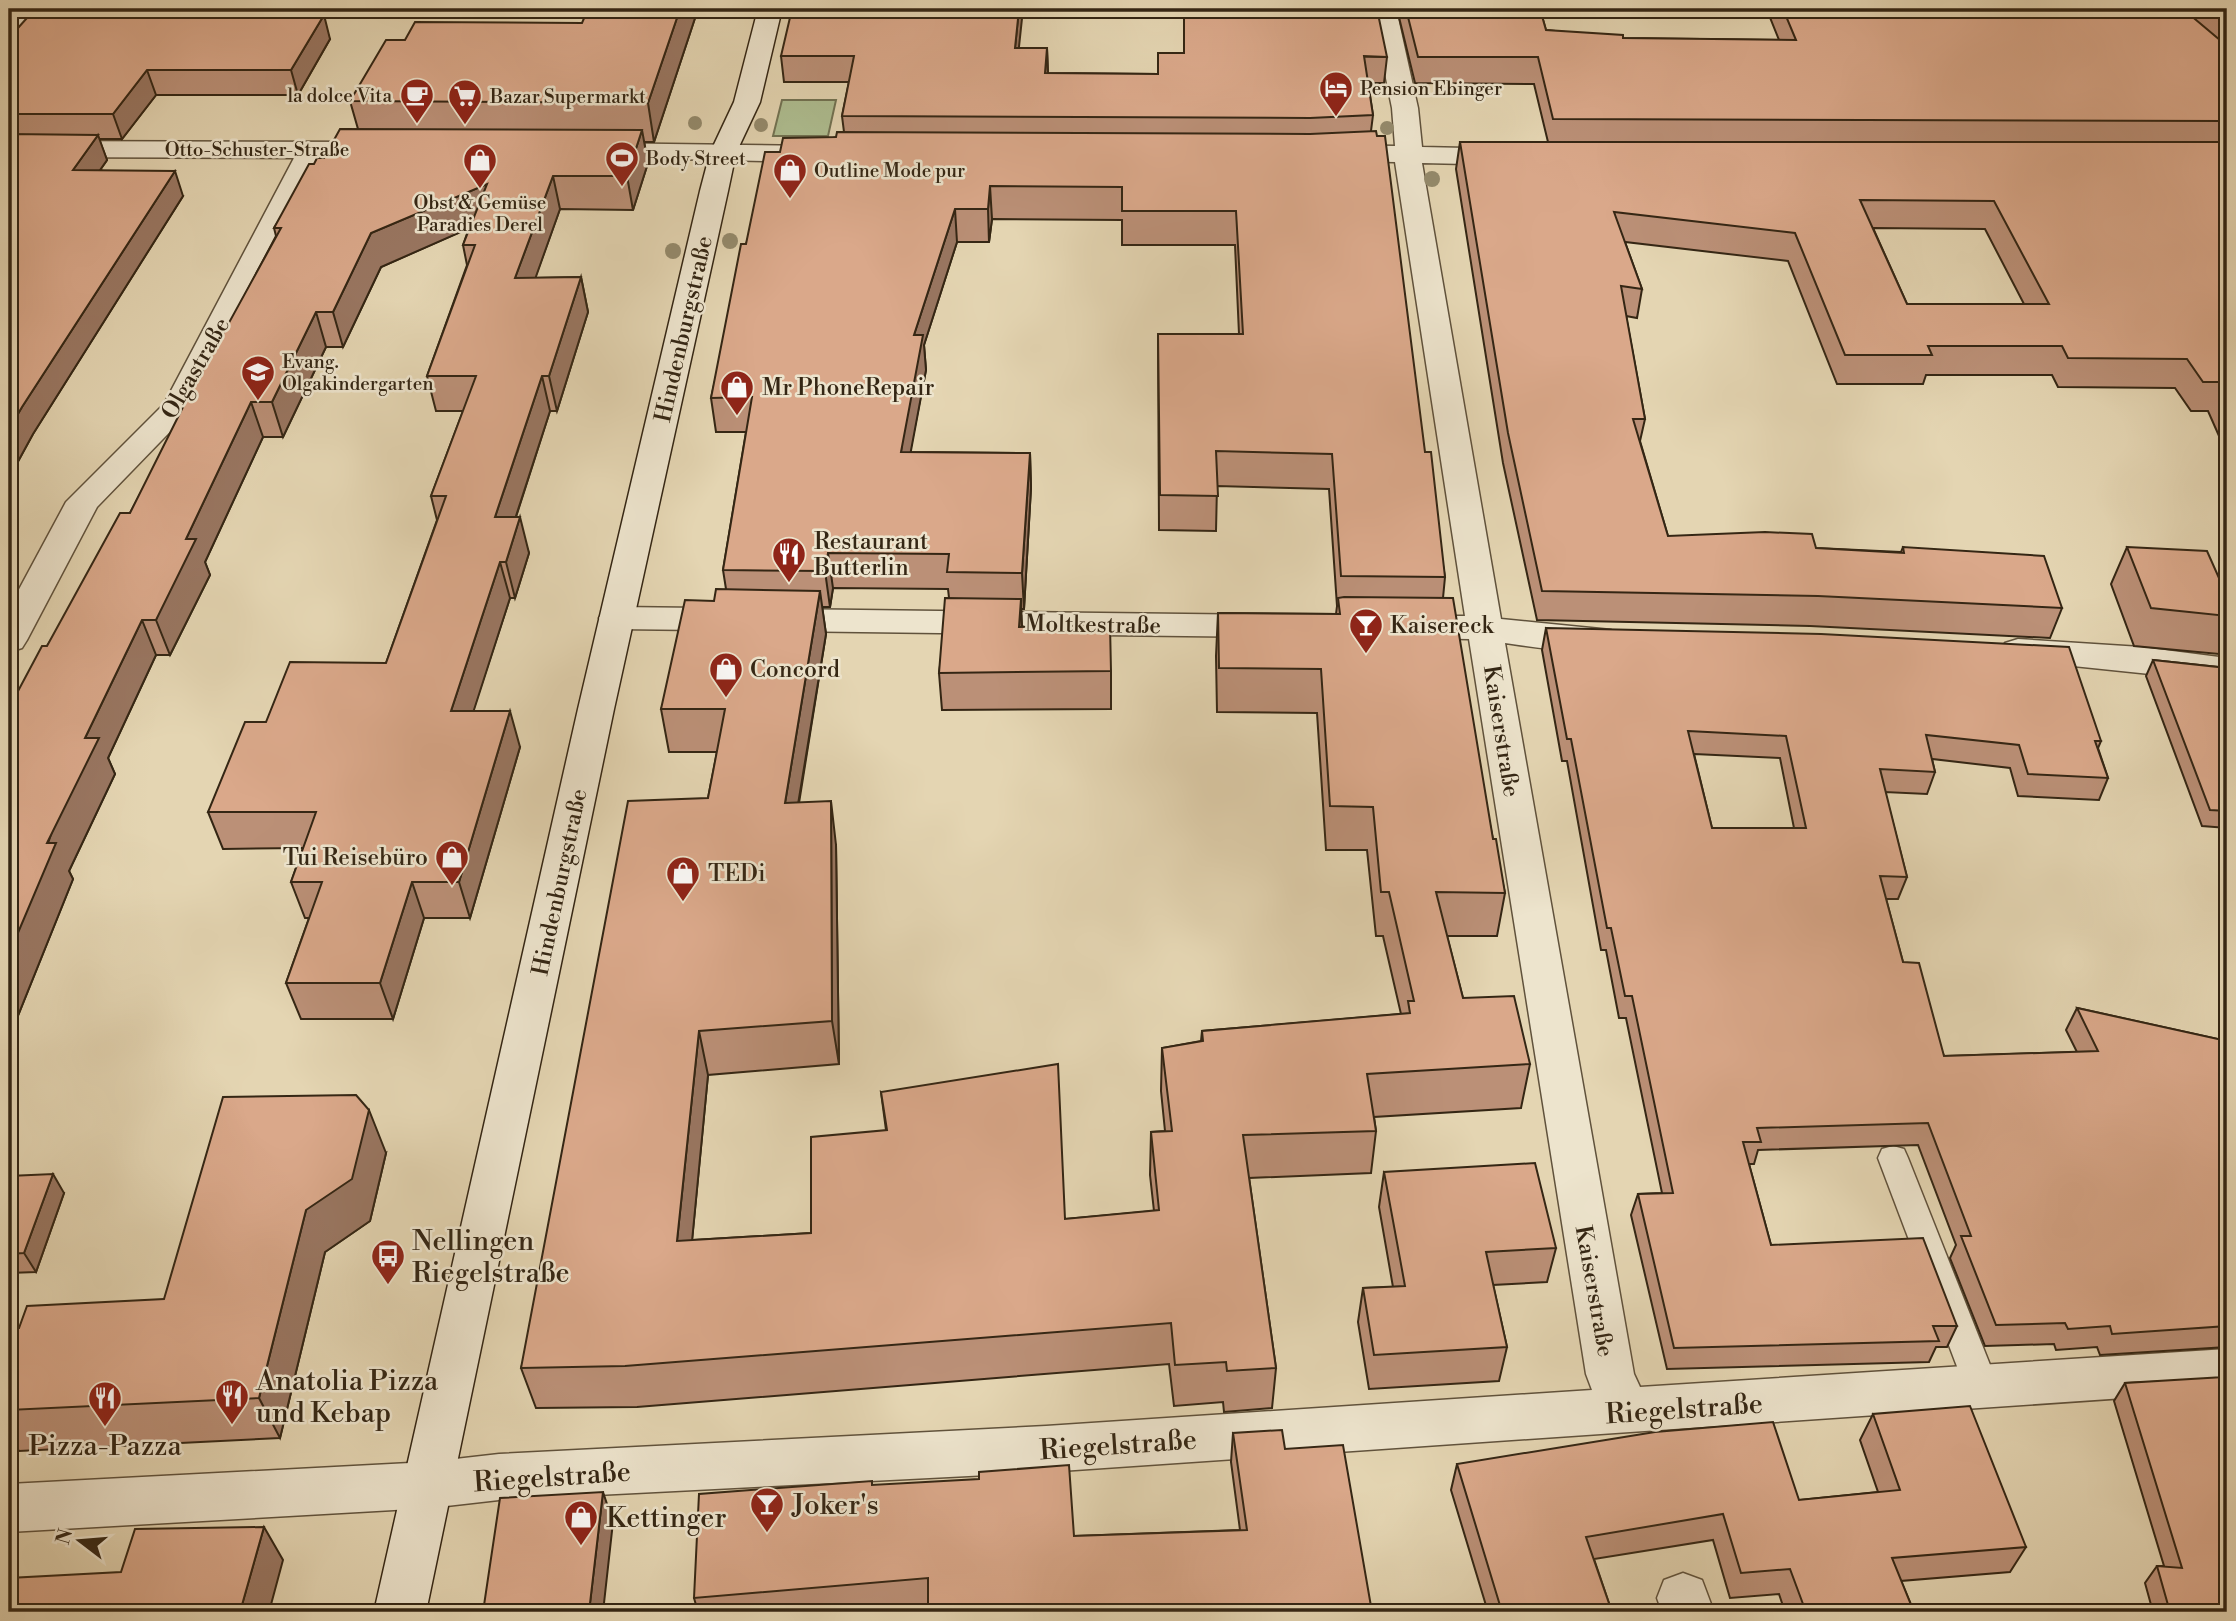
<svg xmlns="http://www.w3.org/2000/svg" width="2236" height="1621" font-family="'Libre Bodoni',serif">
  <style>
    .green { fill: #aebe91; stroke: #717252; stroke-width: 2 }
    .lines { fill: none; stroke-linecap: round; stroke-linejoin: round }
    .service-casing { stroke: #60523c; stroke-width: 3 }
    .minor-casing { stroke: #60523c; stroke-width: 3 }
    .secondary-casing { stroke: #342614; stroke-width: 3 }
    .service { fill: #ede4cd; fill-rule: evenodd }
    .minor { fill: #ede4cd; fill-rule: evenodd }
    .secondary { fill: #ede4cd; fill-rule: evenodd }
    .tree { fill: #948a6c }
    .wall { fill: #bb9077; stroke: #342614; stroke-width: 2; fill-rule: evenodd }
    .shaded-wall { fill: #997661; stroke: #342614; stroke-width: 2 }
    .building { fill: #daa88a; stroke: #342614; stroke-width: 2; fill-rule: evenodd }
    .labels { text-anchor: middle; stroke-width: 5; stroke-linejoin: round; paint-order: stroke }
    .far-poi-label { font-size: 19px; fill: #342614; stroke: #ede4cd; text-anchor: start }
    .far-street-label { font-size: 19px; fill: #342614; stroke: #ede4cd }
    .street-label { font-size: 23px; fill: #342614; stroke: #ede4cd }
    .poi-label { font-size: 23px; fill: #342614; stroke: #ede4cd; text-anchor: start }
    .near-poi-label { font-size: 28px; fill: #342614; stroke: #ede4cd; text-anchor: start }
    .near-street-label { font-size: 28px; fill: #342614; stroke: #ede4cd }
  </style>
  <rect width="100%" height="100%" fill="#e4d5b2"/>
  <filter id="stains"><feTurbulence type="fractalNoise" baseFrequency=".00286" numOctaves="4"/><feColorMatrix values="0 0 0 0 .2 0 0 0 0 .09 0 0 0 0 .02 0 0 0 .5 -.17"/></filter>
  <radialGradient id="worn" r=".72"><stop offset=".6" stop-color="#630" stop-opacity="0"/><stop offset="1" stop-color="#630" stop-opacity=".3"/></radialGradient>
  <path class="green" d="M782,100H836L828,136H773Z"/>
  <g class="lines">
    <g class="service-casing">
      <path id="service" d="M1893,1146L1904,1149L1908,1158L1998,1385L1993,1395L1981,1400L1969,1395L1964,1385L1878,1158L1882,1149Z"/>
    </g>
    <g class="minor-casing">
      <g id="minor">
        <path d="M16,9H41L18,39L9,41V18Z"/>
        <path d="M1372,9H1396L1418,108L1422,147L1511,149L1521,151L1525,157L1521,163L1511,165L1422,163L1501,619L1611,630L1616,638L1611,646C1577,655 1539,648 1505,643L1634,1374L1640,1387L2227,1349V1391L1046,1472L499,1500L429,1508L9,1532V1484L429,1462L499,1454L1046,1426L1592,1390L1586,1374L1469,639L1407,638L1395,635L1389,627L1395,619L1407,616H1465L1395,162L1334,161L1324,159L1321,153L1324,147L1334,145L1395,146L1392,108Z"/>
        <path d="M9,141L381,142L391,144L394,150L391,156L381,158H321L193,408L97,507L27,640L22,648L9,652V608L66,502L164,404L294,158L9,157Z"/>
        <path d="M592,143L815,146L825,148L828,154L825,160L815,162L582,157L579,151L582,145Z"/>
        <path d="M617,607L1270,615L1282,618L1288,626L1282,634L1270,637L617,629L605,626L599,618L605,610Z"/>
        <path d="M2018,639L2141,647L2227,658V682L2005,659L2000,651L2005,643Z"/>
        <path d="M1683,1573L1702,1580L1714,1612H1662L1657,1598L1664,1580Z"/>
      </g>
    </g>
    <g class="secondary-casing">
      <path id="secondary" d="M758,9H782L760,102L736,153L728,191L614,709L426,1612H374L578,709L700,191L710,153L734,102Z"/>
    </g>
    <use href="#service" class="service"/>
    <use href="#minor" class="minor"/>
    <use href="#secondary" class="secondary"/>
  </g>
  <g class="tree">
    <circle cx="695" cy="123" r="7"/>
    <circle cx="761" cy="125" r="7"/>
    <circle cx="1387" cy="128" r="7"/>
    <circle cx="1432" cy="179" r="8"/>
    <circle cx="730" cy="241" r="8"/>
    <circle cx="673" cy="251" r="8"/>
  </g>
  <g class="wall">
    <path d="M698,9L654,142H644L648,163L633,210L560,209L535,278L581,277L588,312L557,411H550L516,517L529,553L515,598H510L473,711L520,747L470,918H424L393,1019H301L286,983L309,918H305L291,882L303,848L223,849L208,812L266,722L386,663L437,520L431,496L463,411H436L427,376L467,265L463,245L469,228L381,267L343,347H326L283,437H263L205,562L210,575L170,655H156L108,758L115,774L69,871L73,879L9,1038L47,646L130,513L276,236L274,228L314,164L324,158L358,129L350,101L405,40L582,23Z"/>
    <path d="M1397,9H1540L1546,30L1623,38L1779,40L1767,10V9H2227V454L2208,411H2191L2175,388L2058,387L2052,375H1926L1923,384H1837L1788,261L1625,242L1642,289L1637,318L1626,316L1645,419L1640,441L1668,536L1816,548L1901,552L1903,547L2062,608L2050,638L1810,626L1537,620L1503,463L1456,169L1460,142H1548L1534,84L1415,83ZM1873,228L1985,229L2024,304H1907Z"/>
    <path d="M311,15L330,39L298,95H156L122,139H99L107,160L100,170L183,196L33,434L9,478V38Z"/>
    <path d="M1019,48H1047L1048,73L1158,74V53L1387,57L1384,83H1368L1373,115L1371,131L1445,577L1443,598L1493,839L1505,893L1497,936H1447L1463,998L1530,1064L1521,1108L1374,1117L1376,1131L1371,1173L1249,1178L1276,1368L1272,1408L1224,1412L1223,1402L1174,1406L1169,1364L637,1407L536,1408L521,1368L708,798L717,752H669L661,709L714,601L726,589L723,570L746,432H716L711,398L746,244L780,152L836,137L844,132L842,116L849,82H784L781,56ZM992,219L1122,220V245H1235L1239,334H1158L1159,530L1216,531L1217,486L1329,489L1337,606L1336,614L1218,613L1216,656L1217,712L1317,713L1326,850H1367L1376,936H1383L1401,1014L1202,1031L1201,1041L1162,1048L1161,1091L1165,1131L1151,1132L1150,1175L1154,1211L1065,1219L881,1092L886,1130L811,1233L692,1240L708,1075L839,1064L836,845L799,803L826,634L822,607H830L833,588L948,589L949,598L939,673L942,710L1111,709V671L1022,626L1021,609H1024L1031,488L1030,453L910,452L926,370L924,345L957,242H989Z"/>
    <path d="M2127,547L2227,596V636L2219,654L2134,646L2111,584Z"/>
    <path d="M1546,628L2101,741L2098,748L2108,778L2099,800L2018,796L2010,768L1932,759L1935,772L1927,794L1885,792L1907,877L1898,899H1886L1903,962L1944,1056L2077,1052L2066,1030L2077,1008L2227,1041V1347L2100,1355L2097,1347L2056,1350L2054,1344L1985,1346L1950,1258L1956,1245L1918,1145L1758,1150L1754,1164H1749L1771,1245L1957,1326L1947,1347H1936L1929,1362L1667,1369L1631,1215L1638,1194L1662,1193L1626,1018H1619L1606,950H1601L1567,761H1562L1542,650ZM1694,754L1780,758L1794,828H1712Z"/>
    <path d="M2153,660L2227,668V828L2202,826L2146,676Z"/>
    <path d="M386,1153L370,1221L325,1252L280,1438L19,1451L17,1448L9,1449V1328H19L164,1299Z"/>
    <path d="M1384,1172L1556,1248L1547,1282L1493,1285L1507,1347L1499,1381L1369,1389L1358,1322L1363,1288L1393,1287L1379,1207Z"/>
    <path d="M9,1176L64,1193L36,1272L9,1273Z"/>
    <path d="M2222,1379L2227,1612H2153L2145,1583L2157,1566H2164L2114,1401L2125,1383Z"/>
    <path d="M1873,1414L2026,1547L2010,1572L1901,1581L1914,1612H1785L1779,1594L1730,1598L1713,1540L1594,1559L1612,1612H1488L1451,1490L1457,1464L1799,1500L1878,1492L1860,1440Z"/>
    <path d="M1233,1433L1285,1449L1372,1612L928,1606L854,1612H698L694,1598L872,1485L1074,1536L1240,1530L1231,1462Z"/>
  </g>
  <g class="shaded-wall">
    <path d="M294,9H314L297,39L290,15Z"/>
    <path d="M680,9H698L654,142L648,103Z"/>
    <path d="M1019,9H1023L1016,75L1015,48Z"/>
    <path d="M324,15L330,39L298,95L291,70Z"/>
    <path d="M1047,48L1048,75L1045,73Z"/>
    <path d="M147,70L156,95L122,139L113,114Z"/>
    <path d="M642,130L648,163L633,210L627,176Z"/>
    <path d="M98,135L107,160L82,196L73,170Z"/>
    <path d="M175,171L183,196L33,434L9,478V429L22,407Z"/>
    <path d="M553,176L560,209L523,313L515,278Z"/>
    <path d="M487,184L495,217L381,267L343,347L333,312L371,233Z"/>
    <path d="M990,186L992,219L989,242L988,209Z"/>
    <path d="M955,209L957,242L924,345L926,370L904,488L901,452L914,335Z"/>
    <path d="M581,277L588,312L557,411L549,376Z"/>
    <path d="M316,312L326,347L283,437L272,402Z"/>
    <path d="M542,376L550,411L504,553L495,517Z"/>
    <path d="M251,402L263,437L205,562L210,575L170,655L156,620L186,539Z"/>
    <path d="M1030,453L1031,488L1024,609L1022,573Z"/>
    <path d="M9,505L16,521L9,533Z"/>
    <path d="M520,517L529,553L515,598L506,562Z"/>
    <path d="M828,553L833,588L830,607L825,571Z"/>
    <path d="M500,562L510,598L462,747L451,711Z"/>
    <path d="M820,591L826,634L791,847L785,803Z"/>
    <path d="M1021,599L1022,636L1019,627Z"/>
    <path d="M142,620L156,655L108,758L115,774L69,871L73,879L9,1038V954L85,738Z"/>
    <path d="M510,711L520,747L470,918L459,882Z"/>
    <path d="M831,801L836,845L839,1064L832,1021Z"/>
    <path d="M412,882L424,918L393,1019L380,983Z"/>
    <path d="M699,1031L708,1075L688,1283L677,1241Z"/>
    <path d="M369,1110L386,1153L370,1221L325,1252L280,1438L259,1398L306,1210Z"/>
    <path d="M53,1174L64,1193L36,1272L24,1253Z"/>
    <path d="M603,1492L613,1522L603,1612H589Z"/>
    <path d="M264,1527L283,1560L269,1612H240Z"/>
  </g>
  <g class="building">
    <path d="M35,9H294L290,15H324L291,70H147L113,114H9V38Z"/>
    <path d="M588,9H680L648,103L350,101L386,40H405L415,22L582,23Z"/>
    <path d="M792,9H1019L1015,48H1047L1045,73L1158,74V53H1184V9H1377L1387,57L1364,56L1373,115L1310,118L842,116L854,56H781Z"/>
    <path d="M1406,9H1540L1546,30L1623,35V38L1796,40L1783,9H2183L2227,46V121L1553,119L1538,57H1418Z"/>
    <path d="M2220,9H2227V14Z"/>
    <path d="M340,129L642,130L627,176H553L515,278L581,277L549,376H542L495,517H520L506,562H500L451,711H510L459,882H412L380,983H286L322,882H291L316,812H208L245,722H266L290,662L386,663L446,496H431L476,376H427L475,245H463L487,184L371,233L333,312H316L272,402H251L186,539H196L156,620H142L85,738H99L47,843H56L9,954V708L42,646H47L120,513H130L186,401L281,228H274L309,164H314L317,158H324Z"/>
    <path d="M1376,131L1377,136H1385L1425,452H1431L1445,577L1341,576L1332,454L1216,451L1218,496L1160,495L1158,334H1243L1236,211H1122V187L990,186L988,209H955L914,335H923L901,452L1030,453L1022,573L947,572L949,554L828,553L825,571L723,570L752,397L711,398L741,244H746L765,152H780L783,138L836,137L837,132L1310,134Z"/>
    <path d="M9,134L98,135L73,170L175,171L22,407L9,429V314L13,308H9V302L11,300H9Z"/>
    <path d="M1460,142H2227V397L2221,382H2203L2187,359L2068,358L2062,346H1928L1932,355H1845L1795,233L1614,212L1642,289L1621,286L1645,419H1633L1668,536L1765,532L1812,534L1816,548L1904,553L1903,547L2044,556L2062,608L1818,596L1542,591L1508,433ZM1860,200L1994,201L2049,304H1907Z"/>
    <path d="M2127,547L2207,551L2227,596V616L2151,608Z"/>
    <path d="M716,589L820,591L785,803L831,801L832,1021L699,1031L677,1241L811,1233V1137L887,1130L881,1092L1058,1064L1065,1219L1159,1210L1151,1132L1172,1131L1162,1048L1203,1041L1202,1031L1410,1013L1408,1001H1414L1389,892H1381L1373,807L1330,806L1321,669L1219,668L1218,613L1340,614L1338,598L1344,597L1453,598L1493,839H1496L1505,893L1436,892L1463,998L1514,996L1530,1064L1367,1074L1376,1131L1243,1135L1276,1368L1227,1371L1226,1362L1175,1365L1171,1323L625,1366L521,1368L628,801L708,798L725,709H661L685,600L714,601Z"/>
    <path d="M945,598L1021,599L1019,627L1110,625L1111,671L939,673Z"/>
    <path d="M1546,628L1821,634L2069,647L2101,741H2095L2108,778L2028,774L2019,745L1926,735L1935,772L1880,769L1907,877L1880,876L1903,962L1919,963L1944,1056L2098,1051L2077,1008L2227,1041V1326L2112,1334L2110,1326L2068,1329L2065,1323L1996,1325L1961,1236H1971L1928,1123L1757,1128L1761,1142H1743L1771,1245L1923,1238L1957,1326H1933L1939,1341L1674,1348L1638,1194L1673,1193L1632,996H1625L1611,928H1607L1571,739H1567ZM1688,731L1786,736L1806,828H1712Z"/>
    <path d="M2153,660L2227,668V811L2210,810Z"/>
    <path d="M356,1095L369,1110L352,1179L306,1210L259,1398L9,1410V1328H19L27,1306L164,1299L223,1097Z"/>
    <path d="M1535,1163L1556,1248L1486,1252L1507,1347L1374,1355L1363,1288L1405,1286L1384,1172Z"/>
    <path d="M53,1174L24,1253L9,1254V1176Z"/>
    <path d="M2221,1377L2227,1397V1612H2170L2157,1566L2182,1568L2125,1383L2224,1377Z"/>
    <path d="M1970,1406L2026,1547L1892,1558L1914,1612H1806L1790,1569L1741,1573L1723,1514L1586,1537L1612,1612H1502L1457,1464L1655,1432L1773,1422L1799,1500L1900,1490L1873,1414Z"/>
    <path d="M1282,1430L1285,1449L1343,1445L1372,1612H928V1578L694,1598L699,1494L872,1481V1485L979,1479V1472L1069,1465L1074,1536L1247,1530L1233,1433Z"/>
    <path d="M603,1492L589,1612H483L500,1498Z"/>
    <path d="M264,1527L240,1612H9V1578L121,1572L135,1529Z"/>
  </g>
  <defs>
    <g id="hotel-pin" transform="scale(1.75)"><path d="M0 17L-7.5 6A9.5 9.5 0 1 1 7.5 6Z" fill="#8f2418" stroke="#ede4cd"/><path d="M-6-4.5h1.5V1H6V5H4.5V3h-9V5H-6ZM-4 0a1.8 1.8 0 1 1 3.6 0ZM.5 0V-2.5h3Q6-2.5 6 0Z" fill="#fff"/></g>
    <g id="cafe-pin" transform="scale(1.75)"><path d="M0 17L-7.5 6A9.5 9.5 0 1 1 7.5 6Z" fill="#8f2418" stroke="#ede4cd"/><path d="M-5.5-4.5H6V0H3Q3 3.5 0 3.5H-2.5Q-5.5 3.5-5.5 0ZM3-3.2v2h1.7v-2ZM-6 4.5H4V6H-6Z" fill="#fff"/></g>
    <g id="supermarket-pin" transform="scale(1.75)"><path d="M0 17L-7.5 6A9.5 9.5 0 1 1 7.5 6Z" fill="#8f2418" stroke="#ede4cd"/><path d="M-6-5.5h2.5l.6 2H6L4.5 2H-2.5L-4.4-4H-6ZM-1.5 3.2a1.3 1.3 0 1 0 .1 0ZM3 3.2a1.3 1.3 0 1 0 .1 0Z" fill="#fff"/></g>
    <g id="stadium-pin" transform="scale(1.75)"><path d="M0 17L-7.5 6A9.5 9.5 0 1 1 7.5 6Z" fill="#8f2418" stroke="#ede4cd"/><path d="M0-5a6.5 5 0 1 0 0 10a6.5 5 0 1 0 0-10ZM-3.5-1.8h7v3.6h-7Z" fill="#fff"/></g>
    <g id="shop-pin" transform="scale(1.75)"><path d="M0 17L-7.5 6A9.5 9.5 0 1 1 7.5 6Z" fill="#8f2418" stroke="#ede4cd"/><path d="M-5-2.5h2.3a2.7 3.5 0 0 1 5.4 0H5L5.5 6h-11ZM-1.5-2.5h3a1.5 2.3 0 0 0-3 0Z" fill="#fff"/></g>
    <g id="school-pin" transform="scale(1.75)"><path d="M0 17L-7.5 6A9.5 9.5 0 1 1 7.5 6Z" fill="#8f2418" stroke="#ede4cd"/><path d="M0-5L7-2L0 1L-7-2ZM-4 1L0 2.5L4 1V4Q0 6-4 4Z" fill="#fff"/></g>
    <g id="restaurant-pin" transform="scale(1.75)"><path d="M0 17L-7.5 6A9.5 9.5 0 1 1 7.5 6Z" fill="#8f2418" stroke="#ede4cd"/><path d="M-5-6h1v4h1v-4h1v4h1v-4h1v5L-1.5 .5V6h-2V.5L-5-1ZM5-6V6H3V1.5H1.5Q1.5-4 5-6Z" fill="#fff"/></g>
    <g id="bar-pin" transform="scale(1.75)"><path d="M0 17L-7.5 6A9.5 9.5 0 1 1 7.5 6Z" fill="#8f2418" stroke="#ede4cd"/><path d="M-6-5H6L.8 .8V4.5H3.5V6h-7V4.5H-.8V.8Z" fill="#fff"/></g>
    <g id="bus-pin" transform="scale(1.75)"><path d="M0 17L-7.5 6A9.5 9.5 0 1 1 7.5 6Z" fill="#8f2418" stroke="#ede4cd"/><path d="M-5-6H5V4H4V6H2V4H-2V6H-4V4H-5ZM-3.5-4V0h7V-4ZM-3.5 1.2v1.5H-2V1.2ZM2 1.2v1.5H3.5V1.2Z" fill="#fff"/></g>
  </defs>
  <g fill-rule="evenodd">
    <use href="#hotel-pin" x="1336" y="88"/>
    <use href="#cafe-pin" x="417" y="95"/>
    <use href="#supermarket-pin" x="465" y="96"/>
    <use href="#stadium-pin" x="622" y="158"/>
    <use href="#shop-pin" x="480" y="160"/>
    <use href="#shop-pin" x="790" y="170"/>
    <use href="#school-pin" x="258" y="372"/>
    <use href="#shop-pin" x="737" y="387"/>
    <use href="#restaurant-pin" x="789" y="554"/>
    <use href="#bar-pin" x="1366" y="625"/>
    <use href="#shop-pin" x="726" y="669"/>
    <use href="#shop-pin" x="452" y="857"/>
    <use href="#shop-pin" x="683" y="873"/>
    <use href="#bus-pin" x="388" y="1256"/>
    <use href="#restaurant-pin" x="232" y="1396"/>
    <use href="#restaurant-pin" x="105" y="1398"/>
    <use href="#bar-pin" x="767" y="1504"/>
    <use href="#shop-pin" x="581" y="1517"/>
  </g>
  <g class="labels">
    <g class="far-poi-label">
      <text x="1360" y="95">Pension Ebinger</text>
      <text x="392" y="102" text-anchor="end">la dolce Vita</text>
      <text x="490" y="103">Bazar Supermarkt</text>
      <text x="646" y="165">Body Street</text>
      <text x="814" y="177">Outline Mode pur</text>
      <text x="480" y="209" text-anchor="middle">Obst &amp; Gemüse<tspan x="480" dy="22">Paradies Derel</tspan></text>
      <text x="282" y="368">Evang.<tspan x="282" dy="22">Olgakindergarten</tspan></text>
    </g>
    <g class="far-street-label">
      <text x="257" y="156">Otto-Schuster-Straße</text>
    </g>
    <g class="street-label">
      <text transform="translate(683 329) rotate(-77)" y="8">Hindenburgstraße</text>
      <text transform="translate(195 368) rotate(-60)" y="8">Olgastraße</text>
      <text transform="translate(1093 624) rotate(1)" y="8">Moltkestraße</text>
      <text transform="translate(1502 731) rotate(81)" y="8">Kaiserstraße</text>
      <text transform="translate(559 882) rotate(-78)" y="8">Hindenburgstraße</text>
      <text transform="translate(1595 1291) rotate(80)" y="8">Kaiserstraße</text>
    </g>
    <g class="poi-label">
      <text x="762" y="395">Mr PhoneRepair</text>
      <text x="814" y="549">Restaurant<tspan x="814" dy="26">Butterlin</tspan></text>
      <text x="1390" y="633">Kaisereck</text>
      <text x="750" y="677">Concord</text>
      <text x="428" y="865" text-anchor="end">Tui Reisebüro</text>
      <text x="708" y="881">TEDi</text>
    </g>
    <g class="near-poi-label">
      <text x="412" y="1250">Nellingen<tspan x="412" dy="32">Riegelstraße</tspan></text>
      <text x="256" y="1390">Anatolia Pizza<tspan x="256" dy="32">und Kebap</tspan></text>
      <text x="105" y="1455" text-anchor="middle">Pizza-Pazza</text>
      <text x="792" y="1514">Joker's</text>
      <text x="606" y="1527">Kettinger</text>
    </g>
    <g class="near-street-label">
      <text transform="translate(1684 1408) rotate(-4)" y="10">Riegelstraße</text>
      <text transform="translate(1118 1444) rotate(-4)" y="10">Riegelstraße</text>
      <text transform="translate(552 1476) rotate(-4)" y="10">Riegelstraße</text>
    </g>
  </g>
  <rect width="2236" height="1621" fill="none" stroke="#e4d5b2" stroke-width="35"/>
  <rect x="10" y="10" width="2215" height="1600" fill="none" stroke="#342614" stroke-width="3.5"/>
  <rect x="18" y="18" width="2201" height="1586" fill="none" stroke="#342614" stroke-width="2"/>
  <g transform="translate(80 1541) rotate(286)" stroke="#ede4cd" stroke-width="5" paint-order="stroke">
  <path d="M0-5L12 26L0 18L-12 26Z" fill="#342614"/>
  <text y="-10" font-size="19" font-weight="bold" text-anchor="middle" fill="#342614">N</text>
  </g>
  <rect width="100%" height="100%" filter="url(#stains)"/>
  <rect width="100%" height="100%" fill="url(#worn)"/>
</svg>
